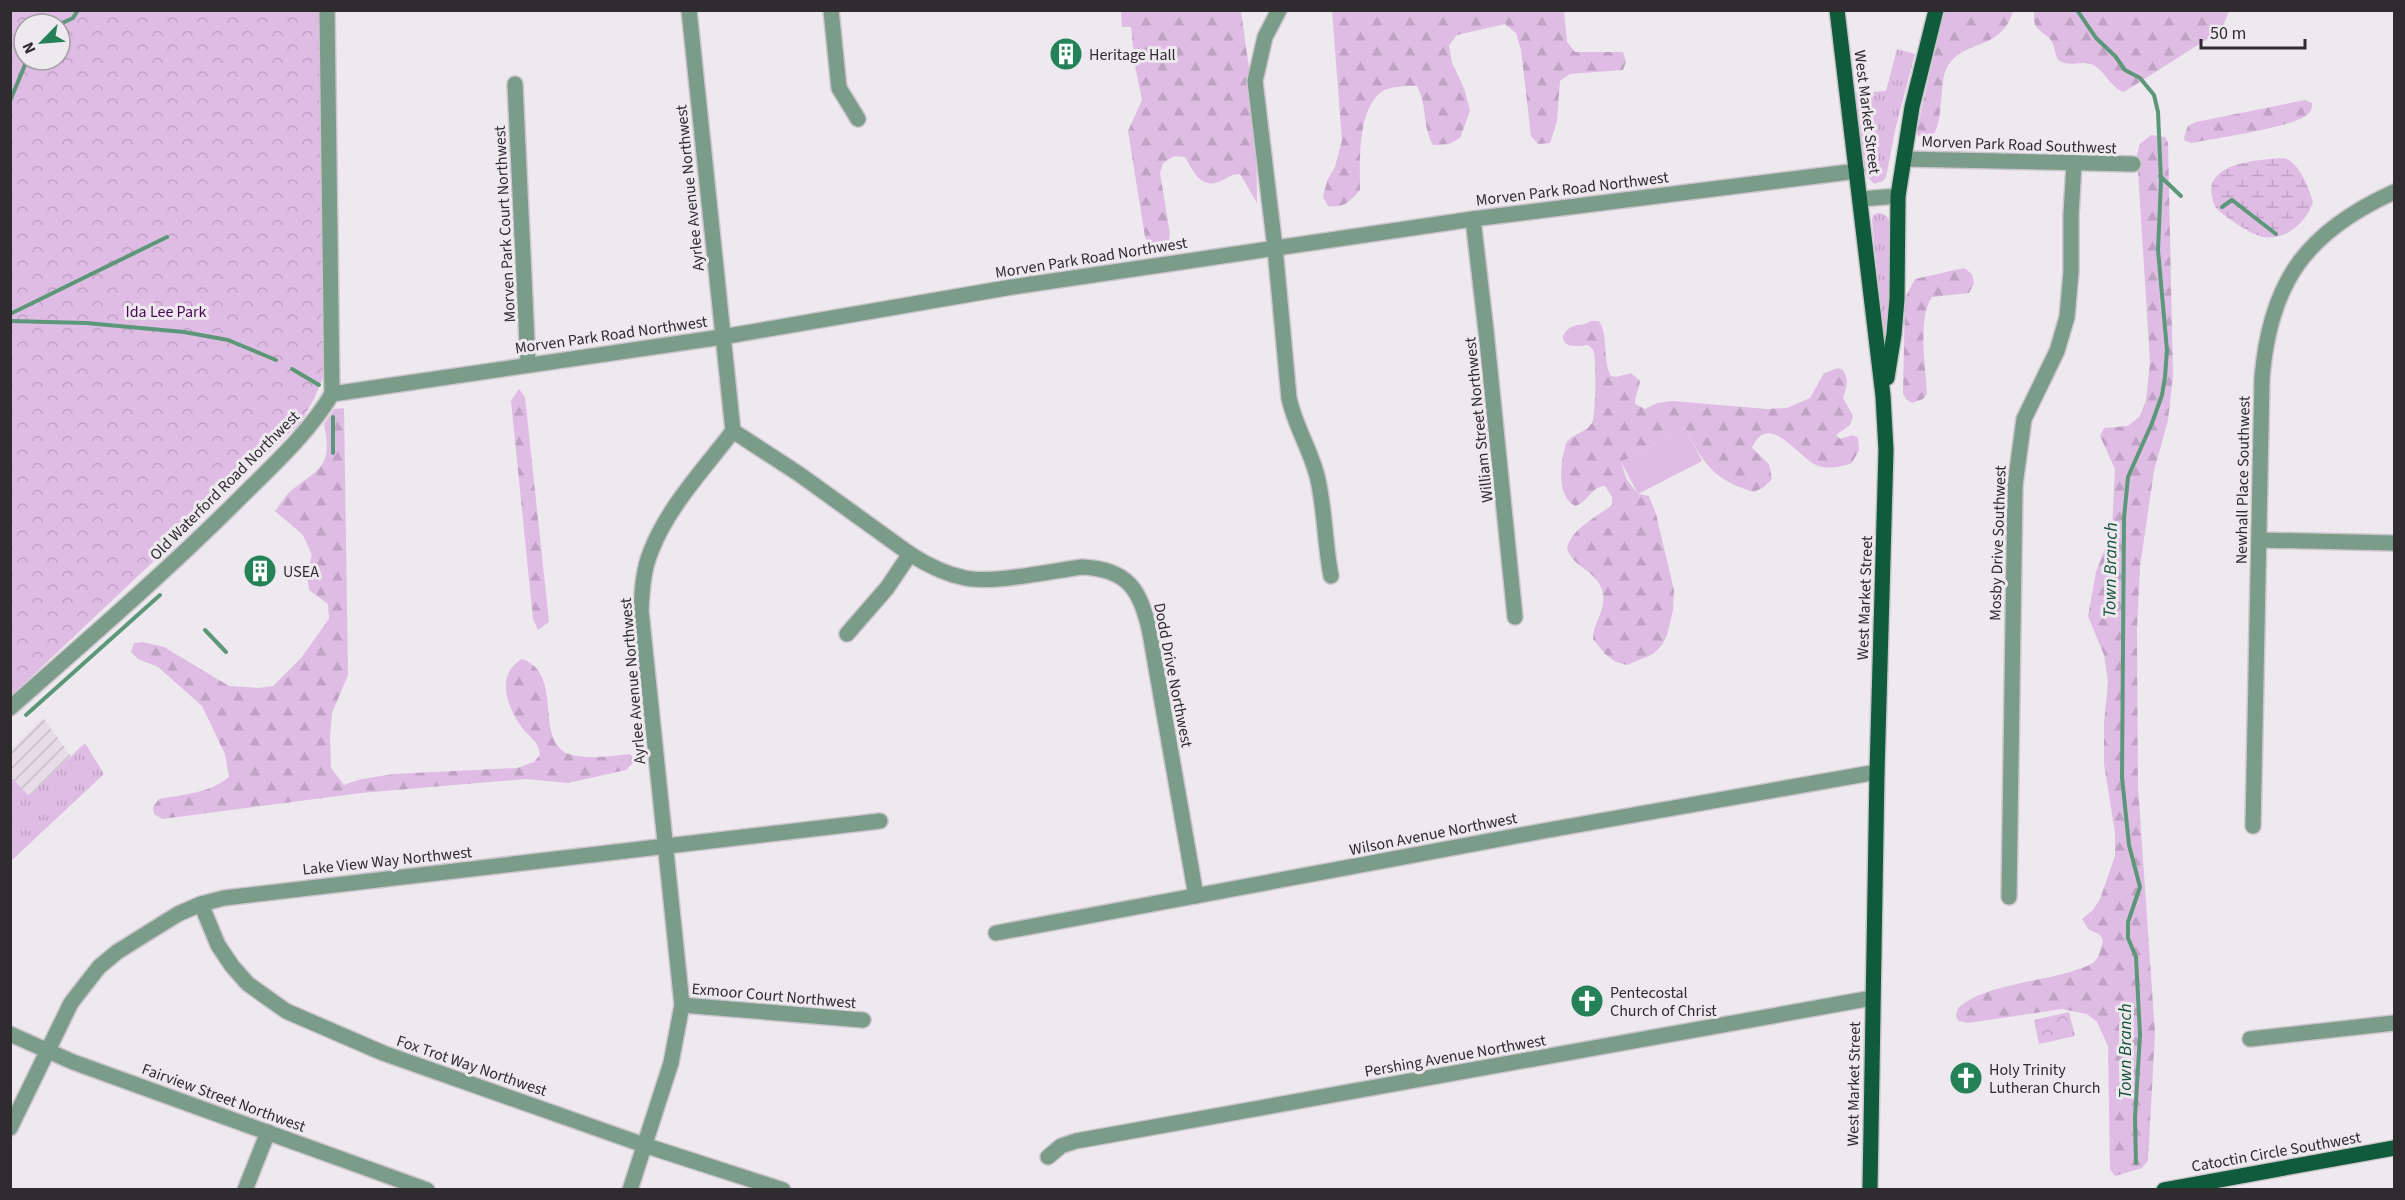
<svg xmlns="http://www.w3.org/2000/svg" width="2405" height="1200" font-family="'Source Sans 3',sans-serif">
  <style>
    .industrial { fill: url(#industrial-furrows) }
    .grass { fill: url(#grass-tufts) }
    .forest { fill: url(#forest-firs) }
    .wetland { fill: url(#wetland-marsh) }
    .park { fill: url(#park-crowns); fill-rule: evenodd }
    .garden { fill: #dfbce4 }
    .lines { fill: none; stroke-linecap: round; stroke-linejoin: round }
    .stream { stroke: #5d9779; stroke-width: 4 }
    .minor-casing { stroke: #ccc6cc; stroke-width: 18 }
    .major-casing { stroke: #ccc6cc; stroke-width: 18 }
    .minor { stroke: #7b9c89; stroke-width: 15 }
    .major { stroke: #0f5b3b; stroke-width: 15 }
    .labels { text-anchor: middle; stroke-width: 6; stroke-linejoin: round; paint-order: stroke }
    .poi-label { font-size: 16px; fill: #2f2c2f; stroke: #eee8ef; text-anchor: start }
    .street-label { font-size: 16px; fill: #2f2c2f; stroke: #eee8ef }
    .park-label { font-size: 16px; fill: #4a0654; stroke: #eee8ef }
    .water-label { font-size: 18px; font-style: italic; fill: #115236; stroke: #eee8ef }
  </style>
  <defs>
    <pattern id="industrial-furrows" width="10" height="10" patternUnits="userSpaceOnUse" patternTransform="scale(1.5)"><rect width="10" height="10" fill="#e7dbe8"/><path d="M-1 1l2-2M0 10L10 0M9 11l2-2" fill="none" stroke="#c6bcc7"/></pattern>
    <pattern id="grass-tufts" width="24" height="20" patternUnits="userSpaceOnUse" patternTransform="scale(1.5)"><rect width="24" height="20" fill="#dfbce4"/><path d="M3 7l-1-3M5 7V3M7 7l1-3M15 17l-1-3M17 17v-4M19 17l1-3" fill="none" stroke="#c0a2c4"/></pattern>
    <pattern id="forest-firs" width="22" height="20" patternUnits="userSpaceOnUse" patternTransform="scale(1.5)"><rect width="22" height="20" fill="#dfbce4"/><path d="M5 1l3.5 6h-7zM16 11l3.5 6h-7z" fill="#c0a2c4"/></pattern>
    <pattern id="wetland-marsh" width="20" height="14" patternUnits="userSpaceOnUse" patternTransform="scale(1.5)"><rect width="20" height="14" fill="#dfbce4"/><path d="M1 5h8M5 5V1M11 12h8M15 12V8" fill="none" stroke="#c0a2c4"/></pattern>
    <pattern id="park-crowns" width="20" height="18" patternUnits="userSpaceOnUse" patternTransform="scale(1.5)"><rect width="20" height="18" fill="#dfbce4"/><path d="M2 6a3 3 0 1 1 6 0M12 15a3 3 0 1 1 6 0" fill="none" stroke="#c0a2c4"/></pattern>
  </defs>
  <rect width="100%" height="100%" fill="#eee8ef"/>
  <path class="industrial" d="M43,718L71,756L29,796L11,777V750Z"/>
  <g class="grass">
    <path d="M1897,49L1915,54L1896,126L1886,177L1883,181L1874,184L1865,174L1856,93L1886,91Z"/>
    <path d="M1878,213C1886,214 1888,216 1890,224V302L1884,345L1872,220L1873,215Z"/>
    <path d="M85,743L104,774L11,861V777L29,796Z"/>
  </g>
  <g class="forest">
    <path d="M1121,11H1241L1256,118L1257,203L1240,174C1232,174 1229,177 1223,180C1202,191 1194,173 1185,157L1174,156L1163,163L1160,173L1170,234L1168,245L1160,249H1151L1145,237L1128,131L1142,100L1135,66L1131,27H1122Z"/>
    <path d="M1332,11H1564L1567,42L1575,52H1623L1626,62L1623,70L1570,74L1560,81L1557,121L1550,143L1538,144L1531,136L1521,50L1516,33L1505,24L1457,35L1449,45L1452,63L1464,88L1470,111L1460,138L1449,144L1433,145C1422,126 1428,107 1417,86C1407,86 1389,86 1381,92C1357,111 1360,162 1360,190C1349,202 1345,208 1328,206L1323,197L1327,181L1335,167L1342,140Z"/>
    <path d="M1944,11H2013C2001,53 1960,38 1946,70C1938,87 1946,138 1924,141L1916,133L1917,129Z"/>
    <path d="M2035,11V10L2229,11L2223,26L2212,36L2124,92C2111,88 2106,73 2095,66C2083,58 2071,69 2058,60C2055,55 2055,47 2052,42C2047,32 2029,31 2035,11Z"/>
    <path d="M2305,100L2312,103C2312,108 2312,111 2307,115C2290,128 2216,138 2192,143L2185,141L2184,137L2188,126L2196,122Z"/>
    <path d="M2151,135L2165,137L2168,143L2173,376L2168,420L2154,471L2140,566L2137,630L2138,787L2155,1033L2148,1161L2142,1168L2115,1176L2110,1169L2108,1046L2097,1022L2087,1014L2062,1009L1968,1023L1958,1021L1956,1016L1958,1008C1984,985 2039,982 2073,971C2080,968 2088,967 2094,962C2100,956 2101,948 2103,940L2099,934L2089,930L2082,919L2093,910L2100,899L2115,856V833L2104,764V723L2108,682L2104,655L2088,616L2096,572L2112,530L2115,469L2100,436L2104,428L2128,426L2140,416L2146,400L2150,362L2137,154L2140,144Z"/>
    <path d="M1964,268L1972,274L1974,283L1969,293L1932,297C1917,318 1926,368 1927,394L1923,399L1912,403L1906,399L1903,394L1905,298L1915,279Z"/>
    <path d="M1591,321H1599C1609,337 1602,359 1611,376L1616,377L1631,373L1640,381C1639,389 1635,396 1635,404L1645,409L1657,403L1672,401L1767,409L1787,408L1810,398L1824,373L1838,368L1843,370C1849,380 1847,387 1843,398L1853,416L1850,425L1836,435L1840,439L1853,435L1858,438L1859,450L1852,463C1840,467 1828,470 1816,465C1798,457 1769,410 1752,448L1769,464L1772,479L1764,487L1754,492C1713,480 1704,464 1685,428L1621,462L1627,480L1638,494L1649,496L1656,514L1674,590L1673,610L1667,635L1662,645L1653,654L1627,665L1616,662L1605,654L1593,639C1593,622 1606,612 1603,594C1599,570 1573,569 1567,548C1572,528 1597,517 1612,505V497L1605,486C1590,487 1589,502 1575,506C1555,495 1561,461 1566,443C1573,433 1586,433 1592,423C1596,415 1596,361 1594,352C1593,349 1590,347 1588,345C1580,346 1563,349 1563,337C1563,334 1566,331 1568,329C1575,324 1583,326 1591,321Z"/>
    <path d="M519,389L525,397L549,622L538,630L533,619L511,401Z"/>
    <path d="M344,408L348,675L332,713L330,737L331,768L344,785L358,780L393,774L517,768L534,762L540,755C539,740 528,737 520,725C506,704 496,674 522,659C565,674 533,741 569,754C588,760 610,756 630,754L635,761L626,770L568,783L526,779L361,793L162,819L154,814L153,807L159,799C182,795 210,793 229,777L225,754L202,706L158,667L138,659L131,652L134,643L143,642L164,647L229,686L258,688L273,686L301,658L329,619L328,604L309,590L307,572L312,555L303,535L275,511C281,504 286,494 293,489C323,466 332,465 324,424L334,409Z"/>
  </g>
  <path class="wetland" d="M2284,158C2299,162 2309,188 2313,202C2307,222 2285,241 2263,237C2252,235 2225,217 2216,208C2194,163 2255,160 2284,158Z"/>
  <g class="park">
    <path d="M11,10L319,11L324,375L314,399L301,422L11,696ZM24,24H60V60H24Z"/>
    <path d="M2069,1012L2075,1036L2039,1044L2034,1020Z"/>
  </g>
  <path class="garden" d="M1685,428L1702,461L1638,494L1621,462Z"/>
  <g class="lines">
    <g class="stream">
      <path d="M2077,10L2096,38L2115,56L2125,70L2140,78L2154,95L2158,112L2161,181L2158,250L2167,350L2165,377L2162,395L2152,423L2128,477L2124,518L2122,777L2129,845L2140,887L2128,922V938L2136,957L2140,1035L2135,1118L2136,1163"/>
      <path d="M60,24L73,18L78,10"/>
      <path d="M10,101L27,60"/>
      <path d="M2160,176L2181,196"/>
      <path d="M2222,207L2232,200L2276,234"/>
      <path d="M10,314L167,237"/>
      <path d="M10,321L86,323L184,332L228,340L276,360"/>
      <path d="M292,369L319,385"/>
      <path d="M333,417V453"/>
      <path d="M205,630L226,652"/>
      <path d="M26,715L160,595"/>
    </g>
    <g class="minor-casing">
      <g id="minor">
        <path d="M831,10L839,88L858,119"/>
        <path d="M1279,10L1265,37L1255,81L1275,248L1289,398C1295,427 1312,452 1318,480C1325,512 1325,545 1331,576"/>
        <path d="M515,84L528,364"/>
        <path d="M1904,159L2133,164"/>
        <path d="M1861,199L1898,196"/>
        <path d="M1473,219L1486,331L1515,617"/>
        <path d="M332,394L722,337L1012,287L1473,219L1857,171"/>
        <path d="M733,431L799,474L910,554C927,565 945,574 965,578C993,584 1051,571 1082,567C1128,569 1141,590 1150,633L1196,896"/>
        <path d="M2259,540L2394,543"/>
        <path d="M847,634L887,588L910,554"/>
        <path d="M10,708C87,640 166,572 239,499C272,466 308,434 332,394L327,10"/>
        <path d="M2253,826L2262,378C2270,282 2306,232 2394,192"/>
        <path d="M2009,897L2015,485L2024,419L2057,351L2067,317L2071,272V215L2074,164"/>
        <path d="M201,904L218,945L232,966L248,984L286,1011L383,1053L644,1145L783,1190"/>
        <path d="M996,933L1543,831L1877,772"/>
        <path d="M682,1005L863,1020"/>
        <path d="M10,1034L73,1062L427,1190"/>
        <path d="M2250,1039L2394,1023"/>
        <path d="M10,1128L71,1003L99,967L117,952L178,914L201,904L224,898C442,871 661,848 880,821"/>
        <path d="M1048,1157L1061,1146L1076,1141L1872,998"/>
        <path d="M245,1190L268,1132"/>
        <path d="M630,1190L671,1063L682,1005L641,611C642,591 643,570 651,551C668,507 704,469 733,431L689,10"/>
      </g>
    </g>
    <g class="major-casing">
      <g id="major">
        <path d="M1837,10L1883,396L1886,450L1877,772L1870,1190"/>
        <path d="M1887,378L1894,334L1897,299L1898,196L1912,107L1936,10"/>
        <path d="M2164,1190L2394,1148"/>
      </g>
    </g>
    <use href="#minor" class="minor"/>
    <use href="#major" class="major"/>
  </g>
  <defs>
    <g id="building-disc" transform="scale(1.725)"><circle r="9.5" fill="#258258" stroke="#eee8ef"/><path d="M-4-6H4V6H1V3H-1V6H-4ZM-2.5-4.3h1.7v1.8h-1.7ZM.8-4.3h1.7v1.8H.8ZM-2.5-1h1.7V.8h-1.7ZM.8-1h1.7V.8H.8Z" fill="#fff"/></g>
    <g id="church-disc" transform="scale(1.725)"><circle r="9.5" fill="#258258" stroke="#eee8ef"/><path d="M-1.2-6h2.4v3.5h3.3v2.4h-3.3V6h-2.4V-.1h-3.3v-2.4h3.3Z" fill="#fff"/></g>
  </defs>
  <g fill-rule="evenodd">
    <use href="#building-disc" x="1066" y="54"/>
    <use href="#building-disc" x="260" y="571"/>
    <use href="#church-disc" x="1587" y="1001"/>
    <use href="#church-disc" x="1966" y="1078"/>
  </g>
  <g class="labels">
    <g class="poi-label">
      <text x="1089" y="60">Heritage Hall</text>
      <text x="283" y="577">USEA</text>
      <text x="1610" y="998">Pentecostal<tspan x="1610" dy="18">Church of Christ</tspan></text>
      <text x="1989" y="1075">Holy Trinity<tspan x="1989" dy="18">Lutheran Church</tspan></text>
    </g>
    <g class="street-label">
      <text transform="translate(1868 112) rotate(83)" y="6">West Market Street</text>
      <text transform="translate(2019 144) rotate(2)" y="6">Morven Park Road Southwest</text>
      <text transform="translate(689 188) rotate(-96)" y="6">Ayrlee Avenue Northwest</text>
      <text transform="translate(1572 188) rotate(-7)" y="6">Morven Park Road Northwest</text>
      <text transform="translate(504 224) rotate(-93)" y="6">Morven Park Court Northwest</text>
      <text transform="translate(1091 257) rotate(-9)" y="6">Morven Park Road Northwest</text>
      <text transform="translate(611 334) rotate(-8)" y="6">Morven Park Road Northwest</text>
      <text transform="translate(1478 420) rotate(-96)" y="6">William Street Northwest</text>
      <text transform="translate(2242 480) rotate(-89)" y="6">Newhall Place Southwest</text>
      <text transform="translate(224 485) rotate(-45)" y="6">Old Waterford Road Northwest</text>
      <text transform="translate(1997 543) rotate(-88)" y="6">Mosby Drive Southwest</text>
      <text transform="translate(1864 598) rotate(-88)" y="6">West Market Street</text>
      <text transform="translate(1174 675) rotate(79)" y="6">Dodd Drive Northwest</text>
      <text transform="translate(632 681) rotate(-95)" y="6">Ayrlee Avenue Northwest</text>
      <text transform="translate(1433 833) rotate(-11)" y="6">Wilson Avenue Northwest</text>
      <text transform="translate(387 860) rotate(-6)" y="6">Lake View Way Northwest</text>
      <text transform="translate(774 995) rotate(5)" y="6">Exmoor Court Northwest</text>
      <text transform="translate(1455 1055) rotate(-10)" y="6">Pershing Avenue Northwest</text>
      <text transform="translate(472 1065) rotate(19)" y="6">Fox Trot Way Northwest</text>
      <text transform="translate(1853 1084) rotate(-89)" y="6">West Market Street</text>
      <text transform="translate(224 1097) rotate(20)" y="6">Fairview Street Northwest</text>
      <text transform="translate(2276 1151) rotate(-10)" y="6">Catoctin Circle Southwest</text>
    </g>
    <g class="park-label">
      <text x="166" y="317">Ida Lee Park</text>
    </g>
    <g class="water-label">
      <text transform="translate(2110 570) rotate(-89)" y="6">Town Branch</text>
      <text transform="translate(2125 1051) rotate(-90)" y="6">Town Branch</text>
    </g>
  </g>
  <rect width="2405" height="1200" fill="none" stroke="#2f2c2f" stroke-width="24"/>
  <g transform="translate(42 42) rotate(245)"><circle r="28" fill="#eee8ef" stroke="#a29da2" stroke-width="1.5"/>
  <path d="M0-4.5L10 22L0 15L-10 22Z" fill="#258258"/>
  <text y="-9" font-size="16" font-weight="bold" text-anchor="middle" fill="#2f2c2f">N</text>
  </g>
  <path d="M2201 39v9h104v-9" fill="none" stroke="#2f2c2f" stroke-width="3"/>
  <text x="2210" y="39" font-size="18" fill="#2f2c2f" stroke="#eee8ef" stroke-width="4.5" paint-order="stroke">50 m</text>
</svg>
